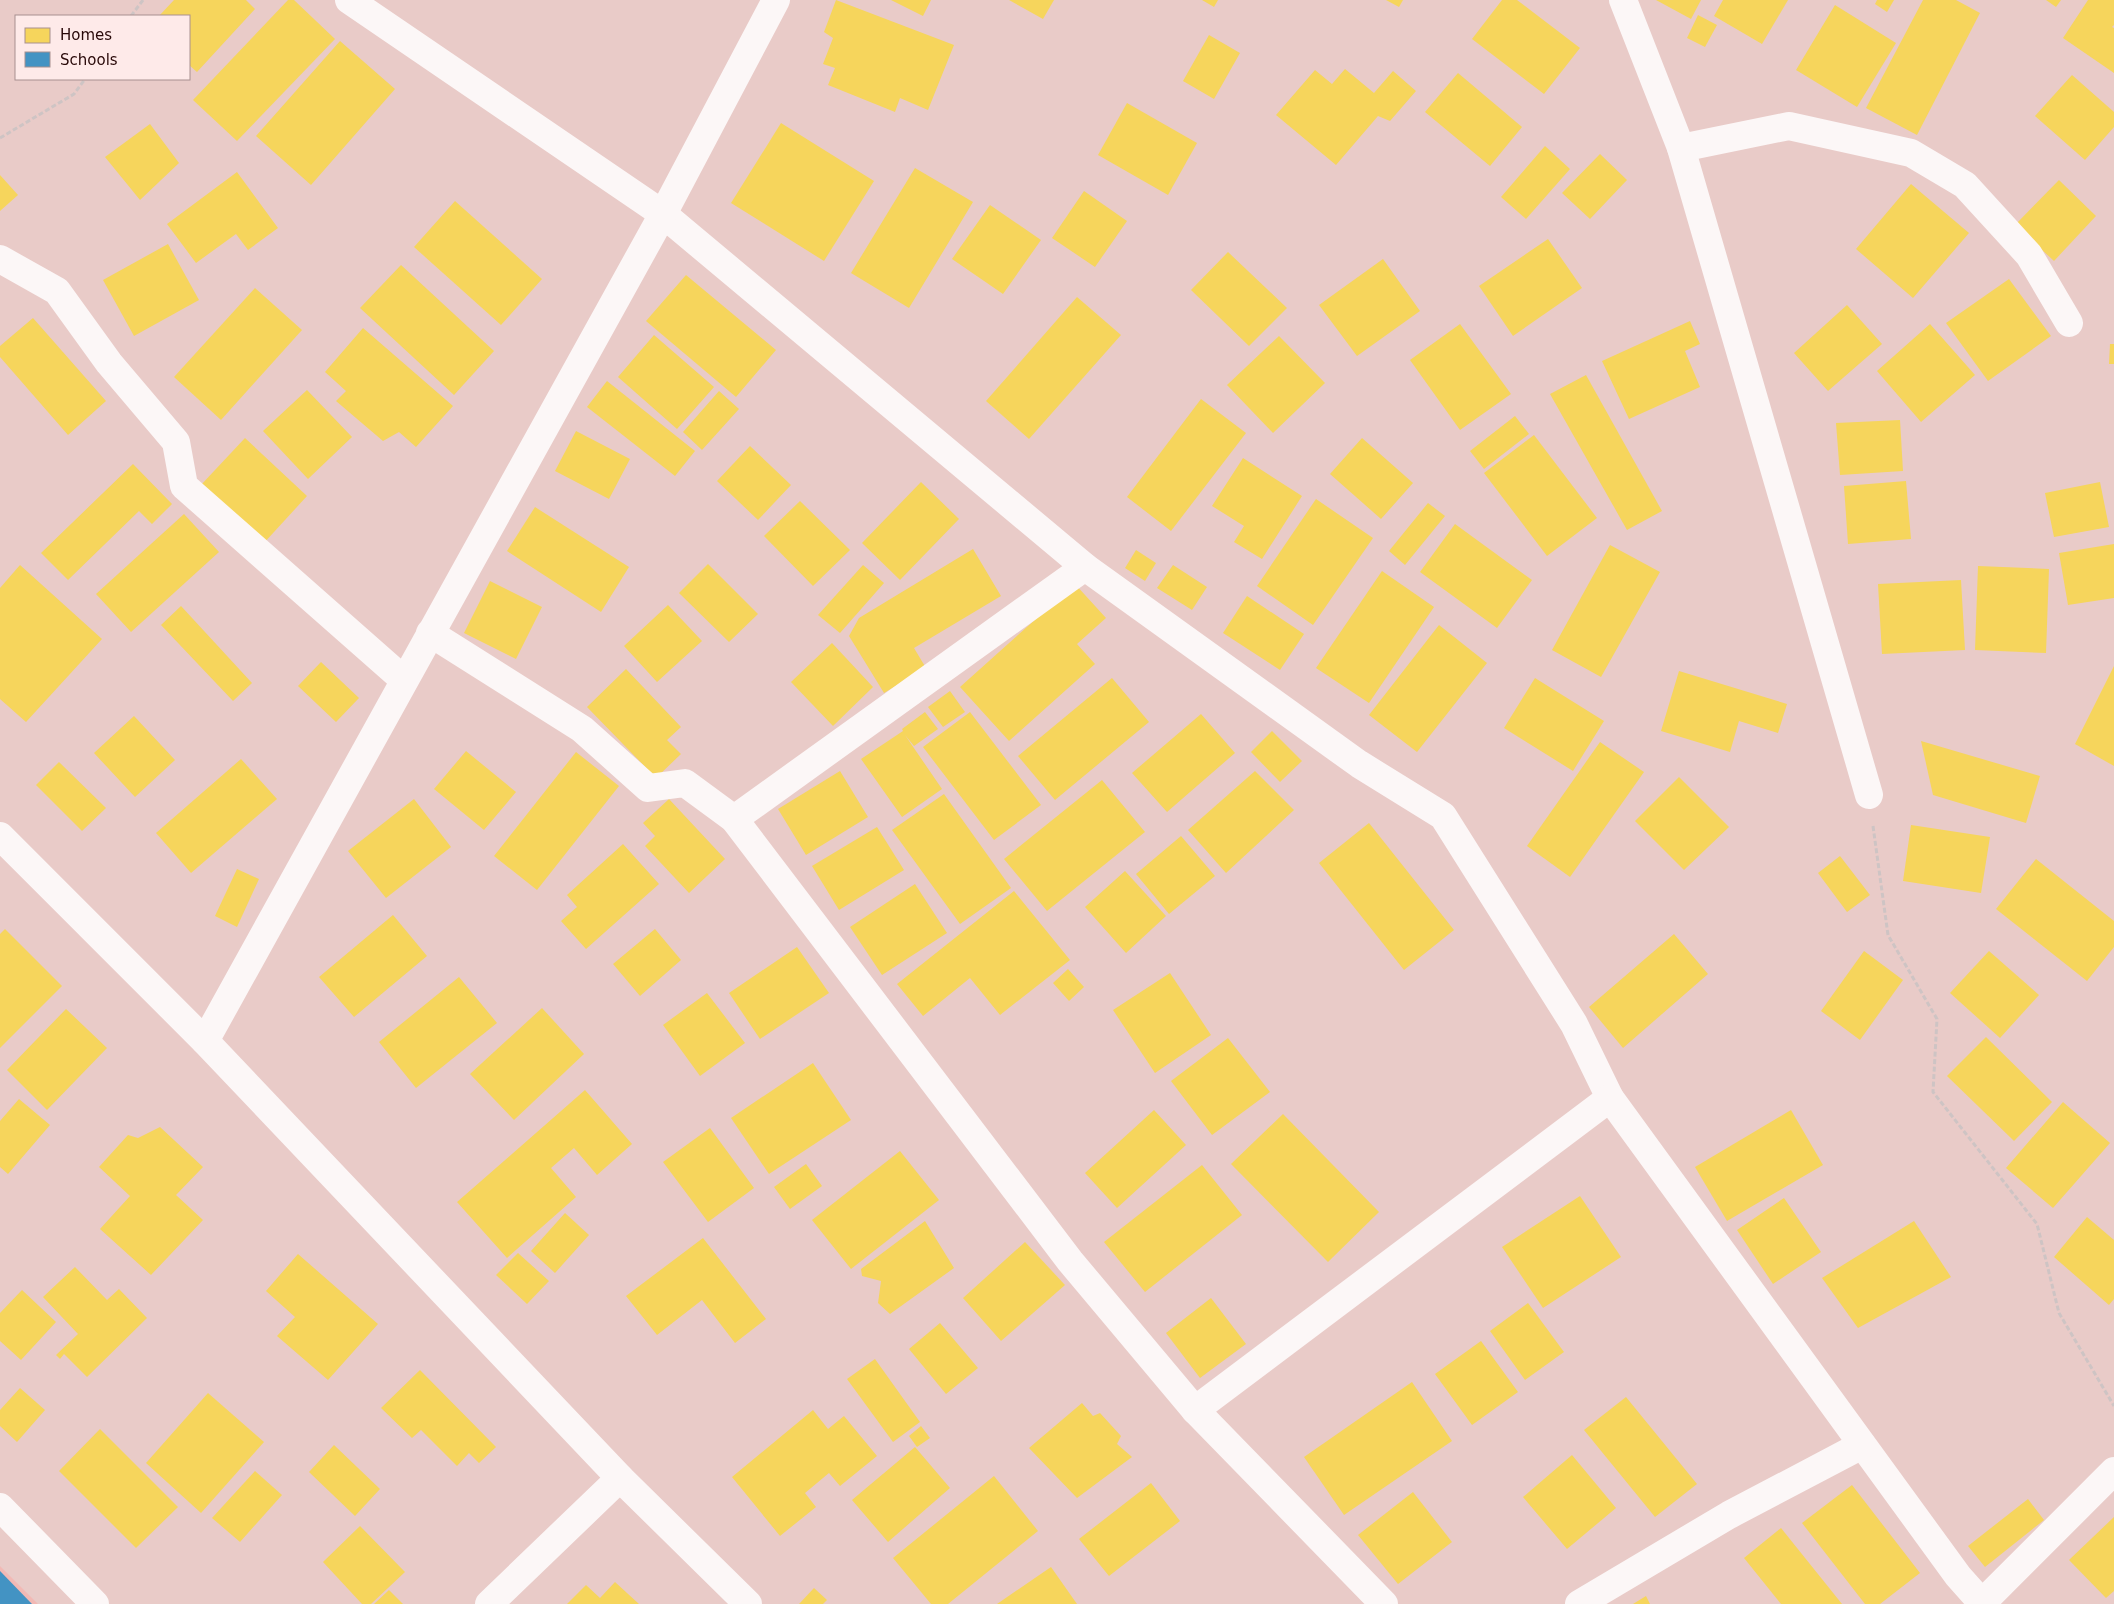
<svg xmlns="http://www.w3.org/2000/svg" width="2114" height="1604" font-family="'DejaVu Sans',sans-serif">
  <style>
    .built { fill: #f2b9b5 }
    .homes { fill: #f6d55c }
    .schools { fill: #4393c3 }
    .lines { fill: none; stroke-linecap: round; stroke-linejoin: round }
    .path { stroke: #cec4c4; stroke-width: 3; stroke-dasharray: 5 2.5; stroke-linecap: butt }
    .street { stroke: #fcf7f7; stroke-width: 28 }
  </style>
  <rect width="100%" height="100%" fill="#e9cbc8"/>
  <path class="built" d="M0,1566L38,1604H0Z"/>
  <g class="homes">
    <path d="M174,0H246L255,9L197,72L189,65V16H159Z"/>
    <path d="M288,0H294L335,39L237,141L193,100Z"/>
    <path d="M836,0L954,45L928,110L900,98L895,112L828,85L835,68L823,64L833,38L824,32Z"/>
    <path d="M891,0H931L923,16Z"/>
    <path d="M1009,0H1054L1043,19Z"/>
    <path d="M1202,0H1218L1214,7Z"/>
    <path d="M1386,0H1403L1399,7Z"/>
    <path d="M1502,0H1517L1580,48L1544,94L1472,39Z"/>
    <path d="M1656,0H1701L1691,19Z"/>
    <path d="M1723,0H1788L1762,44L1714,16Z"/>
    <path d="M1877,0H1894L1887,12L1875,4Z"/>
    <path d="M1923,0H1956L1980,13L1917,135L1866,108Z"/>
    <path d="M2046,0H2061L2056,7Z"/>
    <path d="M2088,0H2114V25L2112,27L2114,28V73L2063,38Z"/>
    <path d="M1835,5L1896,43L1857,107L1796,70Z"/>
    <path d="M1698,15L1717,25L1705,47L1687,38Z"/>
    <path d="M1209,35L1240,53L1214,99L1183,81Z"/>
    <path d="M340,41L395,89L311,185L256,136Z"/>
    <path d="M1345,69L1374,93L1393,71L1416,91L1390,121L1378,116L1336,165L1276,115L1315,70L1332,84Z"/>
    <path d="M1458,73L1522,127L1490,166L1425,112Z"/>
    <path d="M2072,75L2114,112V127L2085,160L2035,116Z"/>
    <path d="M1127,103L1197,143L1168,195L1098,155Z"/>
    <path d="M781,123L874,181L824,261L731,203Z"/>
    <path d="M150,124L179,163L140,200L105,157Z"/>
    <path d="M1545,146L1570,169L1526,219L1501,197Z"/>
    <path d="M1600,154L1627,180L1590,219L1562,193Z"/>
    <path d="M915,168L973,202L909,308L851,273Z"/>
    <path d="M237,172L278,228L248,250L236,234L196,263L167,224Z"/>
    <path d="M0,175L18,195L0,211Z"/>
    <path d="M2059,180L2096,216L2054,261L2015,225Z"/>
    <path d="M1911,184L1969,233L1913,298L1856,249Z"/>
    <path d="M1084,191L1127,221L1095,267L1052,238Z"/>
    <path d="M455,201L542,279L501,325L414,247Z"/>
    <path d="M990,205L1041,240L1003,294L952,259Z"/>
    <path d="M1548,239L1582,288L1513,336L1479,286Z"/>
    <path d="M168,244L199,300L134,336L103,280Z"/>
    <path d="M1228,252L1287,308L1249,346L1191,290Z"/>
    <path d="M1383,259L1420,311L1357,356L1319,305Z"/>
    <path d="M401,265L494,351L454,395L360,308Z"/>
    <path d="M686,275L776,350L736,397L646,321Z"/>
    <path d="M2009,279L2051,336L1988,381L1946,323Z"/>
    <path d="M255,288L302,330L221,420L174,377Z"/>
    <path d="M1077,297L1121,335L1029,439L986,401Z"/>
    <path d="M1847,305L1882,344L1828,391L1794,353Z"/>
    <path d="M33,318L106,401L68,435L0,357V346Z"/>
    <path d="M1690,321L1700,344L1685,351L1700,387L1629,419L1602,361Z"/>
    <path d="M1460,324L1511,394L1460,430L1410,360Z"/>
    <path d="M1930,324L1975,375L1921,422L1877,371Z"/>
    <path d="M363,328L453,406L416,447L399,432L383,441L336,401L346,391L325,372Z"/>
    <path d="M654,335L714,387L677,429L618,377Z"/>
    <path d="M1279,336L1325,383L1273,433L1227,385Z"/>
    <path d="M2110,344H2114V364H2109Z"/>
    <path d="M1586,375L1662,511L1627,530L1550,394Z"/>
    <path d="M607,381L695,451L675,476L587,407Z"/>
    <path d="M307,390L352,437L308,479L263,431Z"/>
    <path d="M719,391L739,409L702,450L683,432Z"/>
    <path d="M1201,399L1246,433L1171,531L1127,497Z"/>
    <path d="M1515,416L1529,434L1484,469L1470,451Z"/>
    <path d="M1900,420L1903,471L1840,475L1836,423Z"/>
    <path d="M576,431L630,459L609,499L555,471Z"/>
    <path d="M1534,435L1597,518L1547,556L1484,473Z"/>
    <path d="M245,438L307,496L263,544L200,486Z"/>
    <path d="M1362,438L1413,483L1381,519L1330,474Z"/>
    <path d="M750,446L791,485L758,520L717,481Z"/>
    <path d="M1243,458L1302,496L1262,559L1234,542L1244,526L1212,506Z"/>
    <path d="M133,464L172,504L152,524L139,511L68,580L41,553Z"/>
    <path d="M1906,481L1911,539L1848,544L1844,486Z"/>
    <path d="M921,482L959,519L900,580L862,543Z"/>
    <path d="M2100,482L2109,527L2054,537L2045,493Z"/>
    <path d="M1316,499L1373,538L1313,625L1257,586Z"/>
    <path d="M800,501L850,550L813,586L764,536Z"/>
    <path d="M1428,503L1445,516L1405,565L1389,551Z"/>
    <path d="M535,507L629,567L601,612L507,551Z"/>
    <path d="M184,514L219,552L131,632L96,594Z"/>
    <path d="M1455,524L1532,580L1497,628L1420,572Z"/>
    <path d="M2114,544V598L2068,605L2059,553Z"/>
    <path d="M1610,545L1660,572L1601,677L1552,650Z"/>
    <path d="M973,549L1001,596L914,648L926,668L884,693L849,636L859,618Z"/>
    <path d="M1136,550L1156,563L1145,581L1125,568Z"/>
    <path d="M708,564L758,614L729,642L679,593Z"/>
    <path d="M20,565L102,639L26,722L0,699V588Z"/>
    <path d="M863,565L884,583L840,633L818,615Z"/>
    <path d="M1173,565L1207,587L1192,610L1157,588Z"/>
    <path d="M1978,566L2049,569L2046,653L1975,650Z"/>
    <path d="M1382,571L1434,607L1369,703L1316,668Z"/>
    <path d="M1961,580L1965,650L1882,654L1878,584Z"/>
    <path d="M490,581L542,607L516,659L464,633Z"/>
    <path d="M1075,584L1106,618L1077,644L1095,664L1009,741L960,687Z"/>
    <path d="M1247,596L1304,634L1280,670L1223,633Z"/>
    <path d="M668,605L702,641L657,682L624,646Z"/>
    <path d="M181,606L252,683L233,701L161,625Z"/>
    <path d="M1439,625L1487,663L1417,752L1369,715Z"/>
    <path d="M832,643L873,687L833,726L791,682Z"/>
    <path d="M321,662L359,698L336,722L298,686Z"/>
    <path d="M2114,666V766L2075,744Z"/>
    <path d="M626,669L681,727L667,740L681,754L656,778L587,707Z"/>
    <path d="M1679,671L1787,704L1778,733L1739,721L1730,752L1661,731Z"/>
    <path d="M1112,678L1149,722L1055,800L1018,756Z"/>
    <path d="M1535,678L1604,721L1573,771L1504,728Z"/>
    <path d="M950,691L965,712L943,727L928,707Z"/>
    <path d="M925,712L938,729L914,746L905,735L942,789L902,817L861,759L903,731L902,729Z"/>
    <path d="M970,712L1041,805L994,840L923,747Z"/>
    <path d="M1201,714L1235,753L1167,812L1132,773Z"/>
    <path d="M134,716L175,760L135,797L94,753Z"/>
    <path d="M1272,731L1302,761L1280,782L1251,752Z"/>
    <path d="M1921,741L2040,776L2026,823L1933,795Z"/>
    <path d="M1600,742L1644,772L1570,877L1527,846Z"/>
    <path d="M466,751L516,792L484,830L434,789Z"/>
    <path d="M576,752L619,786L537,890L494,856Z"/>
    <path d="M241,759L277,799L191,873L156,833Z"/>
    <path d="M59,762L106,808L82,831L36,785Z"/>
    <path d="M840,771L868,817L806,855L778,809Z"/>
    <path d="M1255,771L1294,810L1226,873L1188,830Z"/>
    <path d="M1679,777L1729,827L1684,870L1635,821Z"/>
    <path d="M1102,780L1145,832L1047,911L1004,859Z"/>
    <path d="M944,794L1011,888L960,924L892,830Z"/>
    <path d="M414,799L451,847L386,898L348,851Z"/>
    <path d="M669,799L725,859L689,893L645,846L655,836L643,823Z"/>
    <path d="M1369,823L1454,930L1404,970L1319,863Z"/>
    <path d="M1911,825L1990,837L1981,893L1903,881Z"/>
    <path d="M877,827L904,870L839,910L812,866Z"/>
    <path d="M1181,836L1215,876L1169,914L1136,874Z"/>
    <path d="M623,844L659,884L586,949L561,921L577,907L567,895Z"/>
    <path d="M1840,856L1870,895L1847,912L1818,873Z"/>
    <path d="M2036,859L2114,921V947L2087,981L1996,909Z"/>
    <path d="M237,869L259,879L237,927L215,916Z"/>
    <path d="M1125,871L1166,916L1126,953L1085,907Z"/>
    <path d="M915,884L947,933L882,975L850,927Z"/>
    <path d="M1014,891L1070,960L1000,1015L970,978L923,1016L897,984Z"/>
    <path d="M393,915L427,956L354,1017L319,977Z"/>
    <path d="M5,929L62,986L0,1048V934Z"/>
    <path d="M655,929L681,960L640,996L613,964Z"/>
    <path d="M1674,934L1708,974L1623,1048L1589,1007Z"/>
    <path d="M797,947L829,993L760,1039L729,993Z"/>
    <path d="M1864,951L1903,980L1860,1040L1821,1011Z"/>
    <path d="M1989,951L2039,995L2000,1038L1950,993Z"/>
    <path d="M1068,969L1084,987L1069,1001L1053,983Z"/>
    <path d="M1170,973L1211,1035L1155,1073L1113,1010Z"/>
    <path d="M459,977L497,1023L416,1088L379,1042Z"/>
    <path d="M707,993L745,1043L700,1076L663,1025Z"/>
    <path d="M542,1008L584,1054L514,1120L470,1074Z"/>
    <path d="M66,1009L107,1048L47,1110L7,1070Z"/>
    <path d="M1986,1037L2052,1102L2014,1141L1947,1076Z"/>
    <path d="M1228,1038L1270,1092L1212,1135L1171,1081Z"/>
    <path d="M813,1063L851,1120L769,1174L731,1118Z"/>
    <path d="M585,1090L632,1144L597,1175L574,1148L551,1168L576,1197L507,1258L457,1202Z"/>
    <path d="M19,1099L50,1125L8,1174L0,1167V1121Z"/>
    <path d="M2063,1102L2110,1143L2053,1208L2006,1168Z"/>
    <path d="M1154,1110L1186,1145L1117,1208L1085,1173Z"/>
    <path d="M1791,1110L1823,1165L1727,1221L1695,1167Z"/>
    <path d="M1283,1114L1379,1212L1328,1262L1231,1164Z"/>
    <path d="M160,1127L203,1167L176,1195L203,1220L151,1275L100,1229L130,1196L99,1167L128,1135L138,1138Z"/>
    <path d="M710,1128L754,1188L708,1222L663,1162Z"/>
    <path d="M900,1151L939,1200L851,1269L812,1220Z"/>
    <path d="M806,1164L822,1186L790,1209L774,1187Z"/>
    <path d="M1202,1165L1242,1215L1145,1292L1104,1242Z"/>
    <path d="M1580,1196L1621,1257L1543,1308L1502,1247Z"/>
    <path d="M1784,1198L1821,1252L1773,1284L1737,1230Z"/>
    <path d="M565,1213L589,1235L555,1273L531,1251Z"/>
    <path d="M2087,1217L2114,1240V1299L2109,1305L2054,1257Z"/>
    <path d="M925,1221L954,1268L890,1314L878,1303L881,1281L862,1276L861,1269Z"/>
    <path d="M1914,1221L1951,1277L1858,1328L1822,1278Z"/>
    <path d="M703,1238L766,1319L735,1343L702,1300L657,1335L626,1296Z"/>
    <path d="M1025,1242L1065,1285L1001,1341L963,1298Z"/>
    <path d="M518,1253L549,1281L527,1304L496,1275Z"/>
    <path d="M298,1254L378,1324L328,1380L277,1336L295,1317L266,1291Z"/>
    <path d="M75,1267L107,1300L119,1289L147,1318L87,1377L64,1354L60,1359L56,1355L78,1334L43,1297Z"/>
    <path d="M22,1290L56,1322L21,1360L0,1341V1313Z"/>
    <path d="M1211,1298L1246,1344L1200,1378L1166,1333Z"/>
    <path d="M1528,1303L1564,1352L1525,1380L1490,1331Z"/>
    <path d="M940,1323L978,1368L946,1394L909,1349Z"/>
    <path d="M1481,1341L1518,1392L1472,1425L1435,1374Z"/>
    <path d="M875,1359L920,1422L893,1442L847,1379Z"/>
    <path d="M420,1370L496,1447L479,1463L469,1453L457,1466L421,1430L412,1438L381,1408Z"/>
    <path d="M1412,1382L1452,1441L1344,1515L1304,1457Z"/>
    <path d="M20,1388L45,1410L17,1442L0,1426V1410Z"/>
    <path d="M208,1393L264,1442L201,1513L146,1463Z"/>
    <path d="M1626,1397L1697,1484L1655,1517L1584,1430Z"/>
    <path d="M1082,1403L1093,1416L1100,1413L1121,1436L1117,1444L1132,1457L1077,1498L1029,1448Z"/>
    <path d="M813,1410L828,1429L844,1416L877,1456L840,1486L829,1473L805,1493L816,1507L780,1536L732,1477Z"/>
    <path d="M921,1426L930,1438L917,1447L909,1436Z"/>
    <path d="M100,1429L178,1507L136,1548L59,1471Z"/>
    <path d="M334,1445L380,1489L355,1516L309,1472Z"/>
    <path d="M915,1447L950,1488L888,1542L852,1500Z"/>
    <path d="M1572,1455L1616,1508L1567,1549L1523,1497Z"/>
    <path d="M255,1471L282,1495L240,1542L212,1518Z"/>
    <path d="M994,1476L1038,1531L948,1604H931L893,1558Z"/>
    <path d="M1151,1483L1180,1521L1109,1576L1079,1539Z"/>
    <path d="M1852,1485L1920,1573L1880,1604H1865L1802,1523Z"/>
    <path d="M1413,1492L1452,1542L1398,1584L1358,1535Z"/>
    <path d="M2028,1499L2044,1520L1985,1567L1968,1546Z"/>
    <path d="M2114,1517V1591L2106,1598L2069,1560Z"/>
    <path d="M360,1526L405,1572L371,1604H362L323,1562Z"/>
    <path d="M1781,1528L1842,1604H1781L1744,1558Z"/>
    <path d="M1051,1567L1077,1604H997Z"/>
    <path d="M615,1582L639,1604H567L586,1585L600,1598Z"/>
    <path d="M814,1588L827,1600L823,1604H799Z"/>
    <path d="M389,1590L403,1604H374Z"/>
    <path d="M1646,1596L1650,1604H1633Z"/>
  </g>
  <path class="schools" d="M0,1571L32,1604H0Z"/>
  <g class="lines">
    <g class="path">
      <path d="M131,16L143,0"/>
      <path d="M0,138L74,94L85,79"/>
      <path d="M1873,826L1888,935L1937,1019L1933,1092L2037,1224L2059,1313L2114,1406"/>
    </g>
    <g class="street">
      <path d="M349,0L663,214L1085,567L1359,764L1443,816L1574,1024L1610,1098L1958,1576L1983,1604"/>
      <path d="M1623,0L1681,148L1869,795"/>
      <path d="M1681,148L1789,126L1911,153L1965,185L2029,255L2069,323"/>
      <path d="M0,259L57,291L109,363L176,442L184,486L404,680"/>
      <path d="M430,633L582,729L648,788L685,783L734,819L1070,1261L1195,1410L1384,1604"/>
      <path d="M734,819L1085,567"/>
      <path d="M0,836L205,1041L620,1478L748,1604"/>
      <path d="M205,1041L663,214L776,0"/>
      <path d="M1195,1410L1610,1098"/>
      <path d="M0,1507L95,1604"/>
      <path d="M1982,1603L2114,1471"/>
      <path d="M489,1604L620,1478"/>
      <path d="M1579,1604L1729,1515L1862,1445"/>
    </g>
  </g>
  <rect x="15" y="15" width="175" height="65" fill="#feeae9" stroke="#a8908f"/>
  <rect x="25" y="28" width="25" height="15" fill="#f6d55c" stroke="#a8908f"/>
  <text x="60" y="40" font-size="15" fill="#280808">Homes</text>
  <rect x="25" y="52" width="25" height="15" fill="#4393c3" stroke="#a8908f"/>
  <text x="60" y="65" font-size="15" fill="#280808">Schools</text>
</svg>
